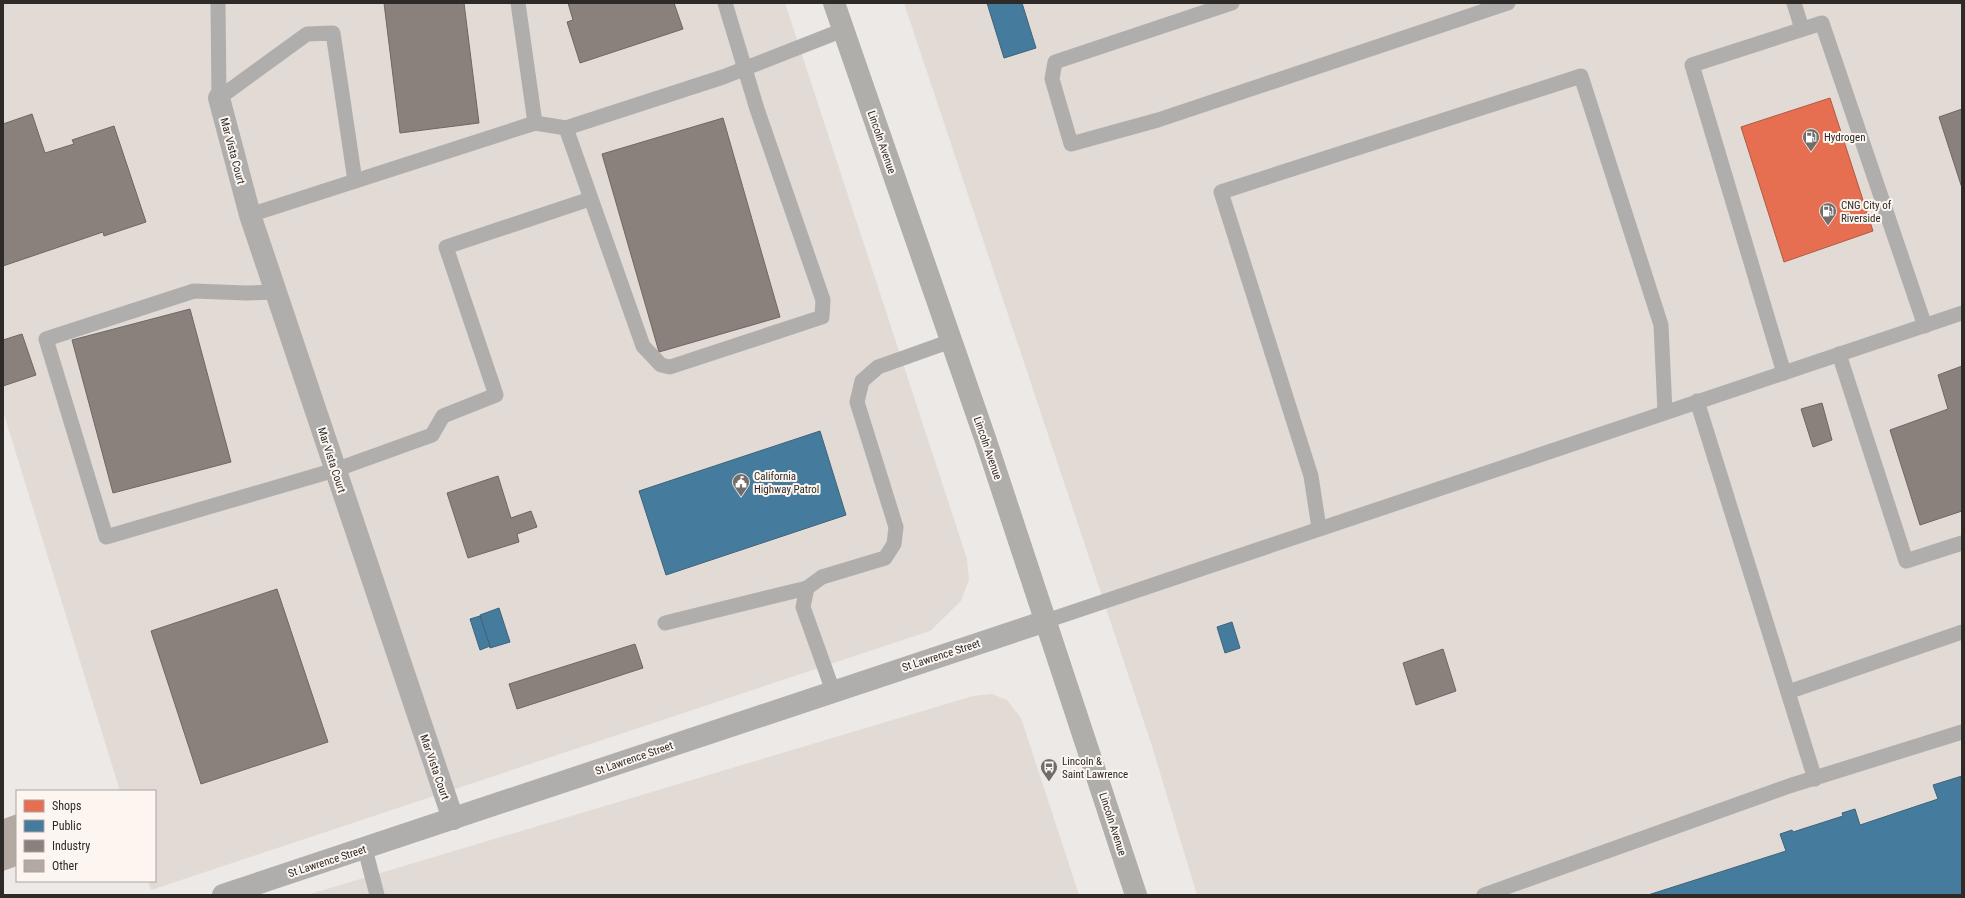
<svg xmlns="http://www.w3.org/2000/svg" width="1965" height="898" font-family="'Roboto Condensed',sans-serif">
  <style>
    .built { fill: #e2dad4 }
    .shops { fill: #e76f51; stroke: #af5a45 }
    .public { fill: #457b9d; stroke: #3e637a }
    .industry { fill: #8a817c; stroke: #6e6763 }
    .building { fill: #b3a9a2 }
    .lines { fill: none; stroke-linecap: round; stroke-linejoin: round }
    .lane { stroke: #b0aead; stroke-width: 15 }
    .street { stroke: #b0aead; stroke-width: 22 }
    .secondary { stroke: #b0aeab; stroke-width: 22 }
    .labels { text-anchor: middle; stroke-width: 4; stroke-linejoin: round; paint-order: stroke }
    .poi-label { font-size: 11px; fill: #2d2a28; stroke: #fcf5f0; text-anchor: start }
    .street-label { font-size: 11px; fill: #2d2a28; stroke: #fcf5f0 }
  </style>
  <rect width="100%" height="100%" fill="#ece9e6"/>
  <g class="built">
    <path d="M3,3H785L967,559L969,580L961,601L930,631L151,890L148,881H155V791H120L3,411Z"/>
    <path d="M904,3H1962V895H1197L1152,746Z"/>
    <path d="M992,694L1007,700L1021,718L1079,895H307L973,696Z"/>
  </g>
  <path class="shops" d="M1830,98L1873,231L1784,262L1741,127Z"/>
  <g class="public">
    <path d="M987,3H1022L1036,48L1004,58Z"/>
    <path d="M820,431L846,515L666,575L639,491Z"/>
    <path d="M499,608L510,642L490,648L480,615Z"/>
    <path d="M480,616L490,646L480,650L470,619Z"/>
    <path d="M1232,622L1240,648L1225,653L1217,627Z"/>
    <path d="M1962,776V895H1648L1786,851L1780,834L1792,830L1793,832L1843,816L1842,813L1855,809L1860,825L1938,799L1933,785Z"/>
  </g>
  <g class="industry">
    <path d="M384,3H464L479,123L400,133Z"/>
    <path d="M568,3H674L683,29L580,63L567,22L573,20Z"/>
    <path d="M1962,109V188L1939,117Z"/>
    <path d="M32,114L45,153L74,144L72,140L114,126L146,222L104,236L103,232L3,266V124Z"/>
    <path d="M723,118L780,317L659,352L602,154Z"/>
    <path d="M190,309L231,462L113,493L72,340Z"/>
    <path d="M22,334L36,375L3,386V340Z"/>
    <path d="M1962,366V511L1920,525L1890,430L1948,409L1938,375Z"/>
    <path d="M1822,403L1832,440L1813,447L1801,409Z"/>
    <path d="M498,476L511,518L531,511L537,527L517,534L519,542L468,558L447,493Z"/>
    <path d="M277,589L328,742L201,784L151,631Z"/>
    <path d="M635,644L643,668L517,709L509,684Z"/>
    <path d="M1443,649L1456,691L1416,705L1403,663Z"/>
  </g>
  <path class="building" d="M17,814V866L3,871V819Z"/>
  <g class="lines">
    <g class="lane">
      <path d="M218,3L219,98"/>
      <path d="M518,3L535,123"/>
      <path d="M1232,3L1055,62L1052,79L1071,144L1158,120L1508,3"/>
      <path d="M1794,3L1802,29"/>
      <path d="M219,98L307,34L333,33L355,181"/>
      <path d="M566,128L643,346L661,365L670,367L822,317L823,300L757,109L725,3"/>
      <path d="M250,215L535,123L566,128L723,77L843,30"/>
      <path d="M276,292L246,293L194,291L46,339L106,537L335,470L432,435L443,416L496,395L446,247L590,199"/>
      <path d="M1839,354L1906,561L1962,543"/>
      <path d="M1784,373L1692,65L1822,23L1925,326"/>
      <path d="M1697,401L1815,779"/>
      <path d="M1319,528L1311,476L1221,192L1581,76L1661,325L1665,412"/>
      <path d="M1046,621L1962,313"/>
      <path d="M665,623L807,588"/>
      <path d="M833,691L803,607L807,588L822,577L885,558L894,544L896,527L857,402L862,381L878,367L951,341"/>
      <path d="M1788,692L1962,632"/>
      <path d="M365,849L377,895"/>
      <path d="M1484,895L1789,786L1962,732"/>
    </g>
    <g class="street">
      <path d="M219,98L250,215L453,819"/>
      <path d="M223,895L1046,621"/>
    </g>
    <path class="secondary" d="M834,3L986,441L1136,895"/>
  </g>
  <defs>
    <g id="fuel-pin" transform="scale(0.9)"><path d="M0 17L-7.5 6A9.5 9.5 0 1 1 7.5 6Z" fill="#706d6a" stroke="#fcf5f0"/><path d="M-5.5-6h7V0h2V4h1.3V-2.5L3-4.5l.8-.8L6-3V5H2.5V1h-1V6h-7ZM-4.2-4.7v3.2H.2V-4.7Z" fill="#fff"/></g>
    <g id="civic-pin" transform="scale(0.9)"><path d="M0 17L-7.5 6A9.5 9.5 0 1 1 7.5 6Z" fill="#706d6a" stroke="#fcf5f0"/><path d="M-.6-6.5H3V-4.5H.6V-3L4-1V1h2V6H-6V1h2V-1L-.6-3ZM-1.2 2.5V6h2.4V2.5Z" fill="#fff"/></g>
    <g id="bus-pin" transform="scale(0.9)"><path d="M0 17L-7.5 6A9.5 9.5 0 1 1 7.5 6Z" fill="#706d6a" stroke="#fcf5f0"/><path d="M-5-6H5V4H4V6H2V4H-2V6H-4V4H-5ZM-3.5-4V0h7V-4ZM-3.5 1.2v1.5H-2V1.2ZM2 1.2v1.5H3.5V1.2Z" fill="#fff"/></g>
  </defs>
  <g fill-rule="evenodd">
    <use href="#fuel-pin" x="1811" y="137"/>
    <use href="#fuel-pin" x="1828" y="211"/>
    <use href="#civic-pin" x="741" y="482"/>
    <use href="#bus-pin" x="1049" y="767"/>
  </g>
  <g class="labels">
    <g class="poi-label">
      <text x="1824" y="141">Hydrogen</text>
      <text x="1841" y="209">CNG City of<tspan x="1841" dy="13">Riverside</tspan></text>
      <text x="754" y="480">California<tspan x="754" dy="13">Highway Patrol</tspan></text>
      <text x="1062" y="765">Lincoln &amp;<tspan x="1062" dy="13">Saint Lawrence</tspan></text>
    </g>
    <g class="street-label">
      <text transform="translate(882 142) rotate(71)" y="4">Lincoln Avenue</text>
      <text transform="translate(233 151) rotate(75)" y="4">Mar Vista Court</text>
      <text transform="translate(988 448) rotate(71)" y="4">Lincoln Avenue</text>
      <text transform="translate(332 460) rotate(72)" y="4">Mar Vista Court</text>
      <text transform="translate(941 655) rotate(-18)" y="4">St Lawrence Street</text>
      <text transform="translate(634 758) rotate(-19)" y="4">St Lawrence Street</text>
      <text transform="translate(435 767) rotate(71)" y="4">Mar Vista Court</text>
      <text transform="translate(1113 824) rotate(72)" y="4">Lincoln Avenue</text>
      <text transform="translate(327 861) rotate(-18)" y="4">St Lawrence Street</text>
    </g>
  </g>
  <rect width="1965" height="898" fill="none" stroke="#2d2a28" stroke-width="8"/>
  <rect x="16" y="790" width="140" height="92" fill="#fcf5f0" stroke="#a9a4a0"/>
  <rect x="24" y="800" width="20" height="12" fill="#e76f51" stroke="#a9a4a0"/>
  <text x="52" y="810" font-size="12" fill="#2d2a28">Shops</text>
  <rect x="24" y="820" width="20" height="12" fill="#457b9d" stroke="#a9a4a0"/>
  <text x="52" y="830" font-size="12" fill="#2d2a28">Public</text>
  <rect x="24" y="840" width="20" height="12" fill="#8a817c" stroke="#a9a4a0"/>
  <text x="52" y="850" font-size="12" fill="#2d2a28">Industry</text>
  <rect x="24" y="860" width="20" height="12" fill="#b3a9a2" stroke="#a9a4a0"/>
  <text x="52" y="870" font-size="12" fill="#2d2a28">Other</text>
</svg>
